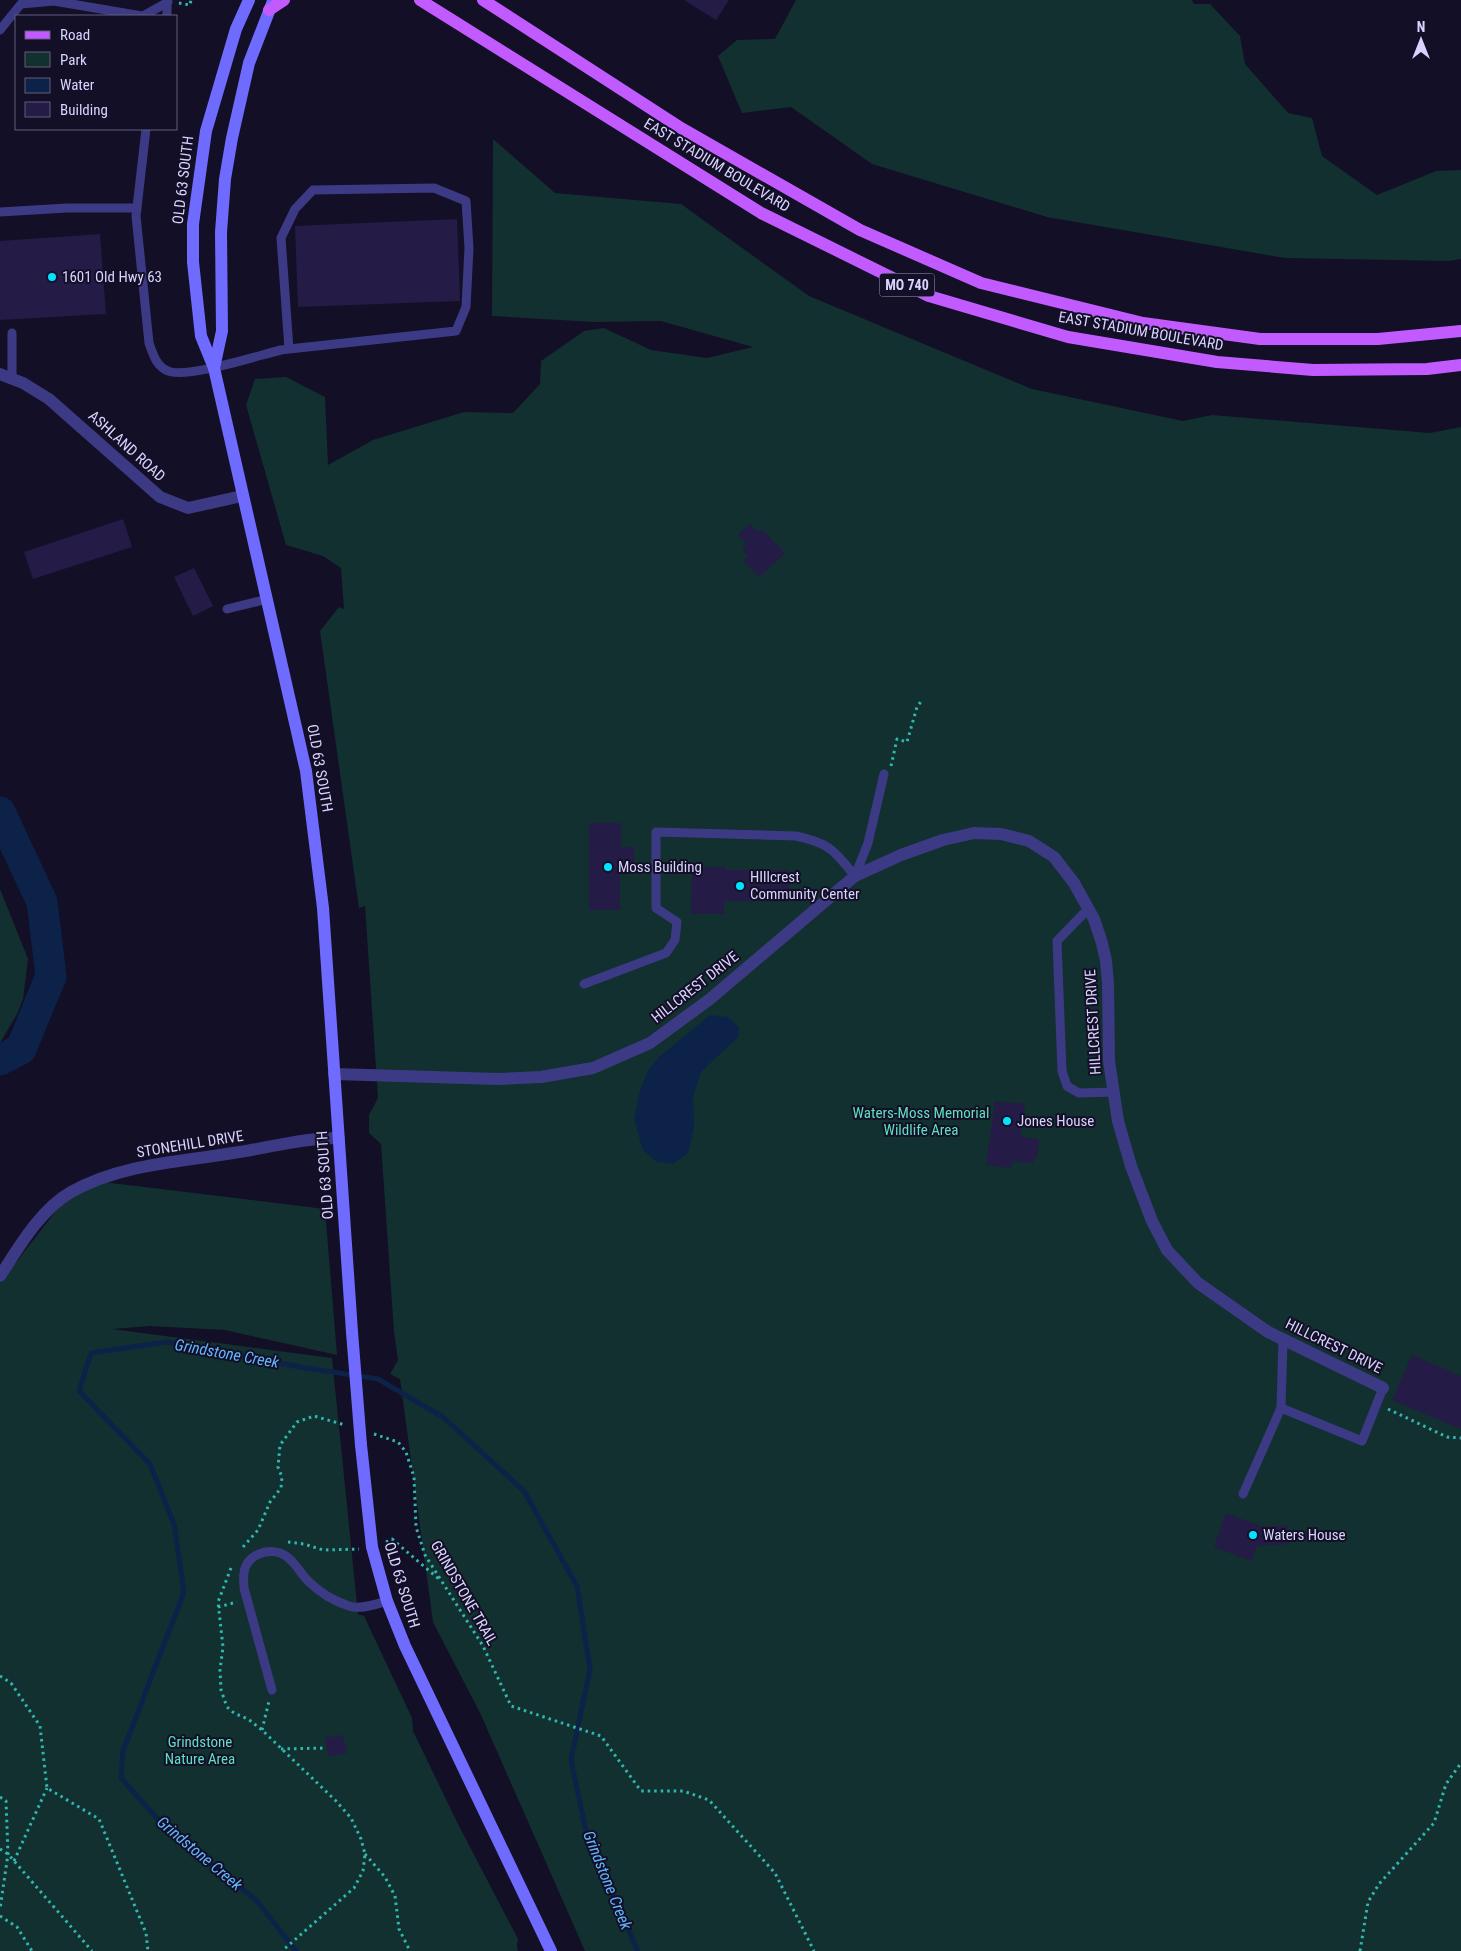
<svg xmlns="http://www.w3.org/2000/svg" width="1461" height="1951" font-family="'Roboto Condensed',sans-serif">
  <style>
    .green { fill: #12302f }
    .water { fill: #0c2248 }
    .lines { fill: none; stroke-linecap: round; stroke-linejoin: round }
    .stream { stroke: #0c2248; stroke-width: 5 }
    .river { stroke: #0c2248; stroke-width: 31 }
    .building { fill: #241b47 }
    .path { stroke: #2fb8b0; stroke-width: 3; stroke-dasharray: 2.5 4; stroke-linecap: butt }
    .service { stroke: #3d3a85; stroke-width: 9 }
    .minor { stroke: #3d3a85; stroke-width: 12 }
    .secondary { stroke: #6f6bff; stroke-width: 12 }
    .primary { stroke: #c25bff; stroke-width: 12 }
    .secondary-bridge { stroke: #6f6bff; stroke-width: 12 }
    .poi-dot { fill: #00e5ff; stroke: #130f26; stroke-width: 2 }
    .labels { text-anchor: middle; stroke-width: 4; stroke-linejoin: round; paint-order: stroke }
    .shield { fill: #130f26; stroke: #9e99be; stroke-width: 1 }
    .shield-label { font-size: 14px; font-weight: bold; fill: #d9d4ff }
    .street-label { font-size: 15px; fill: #d9d4ff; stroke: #130f26 }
    .poi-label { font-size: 15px; fill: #d9d4ff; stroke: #130f26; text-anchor: start }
    .park-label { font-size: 15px; fill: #5fe0c0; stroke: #130f26 }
    .water-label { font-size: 16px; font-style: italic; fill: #62b6ff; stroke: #130f26 }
  </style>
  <rect width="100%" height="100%" fill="#130f26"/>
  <g class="green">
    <path d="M796,0H1192L1194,4H1210L1240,36L1245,64L1288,113L1312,118L1322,156L1377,195L1436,171L1461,170V259L1449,261L1285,258L1047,217L872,164L791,107L742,113L718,56L737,40L775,39Z"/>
    <path d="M493,139L555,193L681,204L809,296L1032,389L1183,421L1212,415L1430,433L1461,427V1951H585L481,1715L433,1622L400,1379L390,1374L398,1360L394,1332L381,1144L369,1133V1115L378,1098L365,906L359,908L320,631L339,607L344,609L341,568L323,556L286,545L246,405L255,379L286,377L325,397L328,465L373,440L464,412L513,413L540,384L541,361L584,331L604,328L651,350L707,358L753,347L661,321L594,322L492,316Z"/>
    <path d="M0,889L28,959L23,999L17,1014L0,1043Z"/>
    <path d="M103,1182L325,1209L337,1355L225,1330L150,1326L112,1329L332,1358L358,1614L364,1616L412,1718L413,1731L458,1824L518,1939L517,1947L518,1951H0V1283L66,1198Z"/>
  </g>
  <path class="water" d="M710,1015L728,1017L739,1027L738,1037L701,1072L693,1097L694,1127L688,1153L673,1164L657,1162L643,1150L634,1120L639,1094L648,1070L659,1057Z"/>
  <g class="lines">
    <path class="stream" d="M296,1951L257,1901L164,1826L121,1778L123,1751L184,1592L174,1524L150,1464L79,1391L91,1353L167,1342L300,1367L378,1379L443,1417L524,1491L577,1586L590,1669L571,1760L588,1841L638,1951"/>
    <path class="river" d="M0,812L42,902L51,976L21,1049L0,1060"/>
  </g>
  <g class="building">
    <path d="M684,0H729L716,20Z"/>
    <path d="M457,219L460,301L298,307L295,226Z"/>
    <path d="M100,234L106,314L0,320V241Z"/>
    <path d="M123,519L132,547L33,579L24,552Z"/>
    <path d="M750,524L758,532L762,529L785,553L759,577L743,560L748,556L742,549L747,544L738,535Z"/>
    <path d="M194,568L213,606L193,616L174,577Z"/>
    <path d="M589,823H621V847H634V864H627V870H620V910H589Z"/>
    <path d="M692,867H726V870H789V902L724,901V914H691Z"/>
    <path d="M995,1101L1025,1104L1020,1137L1039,1139L1037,1158H1034L1033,1163L1012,1161L1011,1168L986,1165Z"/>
    <path d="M1412,1355L1461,1376V1429L1392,1400Z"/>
    <path d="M1226,1513L1263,1527L1287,1525L1289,1544L1257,1546L1252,1561L1214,1547Z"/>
    <path d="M343,1735L347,1753L328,1756L325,1738Z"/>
  </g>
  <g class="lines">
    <g class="path">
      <path d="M179,3L190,5L191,0"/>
      <path d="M891,766L897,739L907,742L917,707L923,699"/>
      <path d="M1388,1409L1447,1437L1461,1438"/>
      <path d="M374,1434L398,1442L406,1452L414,1477L416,1527L425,1555L483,1646L511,1706L601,1736L641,1791H683L709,1800L775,1873L814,1951"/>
      <path d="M288,1542L304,1544L323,1550L359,1549"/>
      <path d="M386,1542L392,1539L440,1580"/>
      <path d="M243,1547L258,1530L270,1502L281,1488L282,1477L278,1467L280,1445L297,1422L314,1416L345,1425"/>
      <path d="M231,1568L218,1602L223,1647L220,1670L221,1690L227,1707L234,1713L248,1719L262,1730L336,1801L351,1818L361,1839L365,1854L363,1871L354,1888L282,1951"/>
      <path d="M218,1607L237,1602"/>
      <path d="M0,1676L11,1683L40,1726L47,1788L99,1819L146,1933L148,1951"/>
      <path d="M262,1730L269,1701"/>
      <path d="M281,1749L326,1748"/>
      <path d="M0,1797L6,1801L8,1854L0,1909"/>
      <path d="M0,1849L8,1854L92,1951"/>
      <path d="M365,1854L385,1877L395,1896L399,1929L410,1951"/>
      <path d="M14,1861L47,1788"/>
      <path d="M0,1916L17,1927L32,1951"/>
      <path d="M1360,1951L1368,1902L1379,1884L1434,1823L1446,1784L1461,1763"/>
    </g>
    <g class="service">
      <path d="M143,16L168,2"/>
      <path d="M167,16V0"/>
      <path d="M0,30L21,4L54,1L142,16"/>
      <path d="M146,129L136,216L149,343C153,354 156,366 168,371C186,379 260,355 281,350L289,349L456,331L466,307L469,248L466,201L434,188L313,190L295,209L281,238L289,349"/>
      <path d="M0,212L67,208H137"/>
      <path d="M12,333V379"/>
      <path d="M227,609L268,599"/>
      <path d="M1088,909L1057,941L1062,1071L1067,1086L1079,1093L1114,1092"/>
      <path d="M584,984L666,953L675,940L677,922L656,908V832L796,836C829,843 834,850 855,876L868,843L884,774"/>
      <path d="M1283,1340L1281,1408L1362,1441L1383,1388"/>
      <path d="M1243,1494L1281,1408"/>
      <path d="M272,1690L244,1588C244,1583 243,1577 244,1573C246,1556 265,1548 280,1553C292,1557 299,1571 307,1580C319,1592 333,1601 349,1606C360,1610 377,1604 387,1601"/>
    </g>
    <g class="minor">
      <path d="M0,374L23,383L49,399L160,497L188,508L242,496"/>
      <path d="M334,1074L498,1079L541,1077L593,1068L650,1043L710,999L855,876L901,855L943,840L974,833L1001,834L1029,841L1054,857L1074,883L1094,919L1102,943L1106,961L1108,983L1109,1061L1118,1121L1131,1166L1152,1221L1167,1250L1198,1283L1268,1332L1383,1388"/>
      <path d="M0,1276C19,1247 40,1210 71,1192C121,1164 179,1162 233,1153C268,1148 303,1138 339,1138"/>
    </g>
    <g class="secondary">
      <path d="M249,0L236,29L206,131L193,224V262L201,336L214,368L306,771L323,908L352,1332"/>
      <path d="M214,368L222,331L221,232L225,179L232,138L249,63L273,1"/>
      <path d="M361,1445L372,1547L387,1601L405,1646L551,1951"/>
    </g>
    <g class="primary">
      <path d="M420,0L761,213L929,296L1068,337L1217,362L1313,370L1427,369L1461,365"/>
      <path d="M483,0L681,128L860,230L981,283L1143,323L1260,339H1378L1461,331"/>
      <path d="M269,10L284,0"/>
    </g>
    <path class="secondary-bridge" d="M352,1332L361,1445"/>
  </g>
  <g class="poi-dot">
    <circle cx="52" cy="277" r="5"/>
    <circle cx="608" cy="867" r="5"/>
    <circle cx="740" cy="886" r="5"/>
    <circle cx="1007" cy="1121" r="5"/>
    <circle cx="1253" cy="1535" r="5"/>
  </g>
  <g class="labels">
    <rect class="shield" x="879.5" y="273.5" width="55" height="23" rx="4"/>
    <g class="shield-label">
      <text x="907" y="290">MO 740</text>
    </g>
    <g class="street-label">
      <text transform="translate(717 165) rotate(31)" y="5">EAST STADIUM BOULEVARD</text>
      <text transform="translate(183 180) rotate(-83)" y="5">OLD 63 SOUTH</text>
      <text transform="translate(1141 331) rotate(10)" y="5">EAST STADIUM BOULEVARD</text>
      <text transform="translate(127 446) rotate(42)" y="5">ASHLAND ROAD</text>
      <text transform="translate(320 768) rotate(80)" y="5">OLD 63 SOUTH</text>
      <text transform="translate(695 987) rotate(-38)" y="5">HILLCREST DRIVE</text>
      <text transform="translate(1093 1022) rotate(-93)" y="5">HILLCREST DRIVE</text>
      <text transform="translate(190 1144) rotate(-9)" y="5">STONEHILL DRIVE</text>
      <text transform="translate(325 1175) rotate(-94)" y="5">OLD 63 SOUTH</text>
      <text transform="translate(1334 1346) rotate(26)" y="5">HILLCREST DRIVE</text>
      <text transform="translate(402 1585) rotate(73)" y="5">OLD 63 SOUTH</text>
      <text transform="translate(464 1593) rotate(60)" y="5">GRINDSTONE TRAIL</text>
    </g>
    <g class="poi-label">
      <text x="62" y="282">1601 Old Hwy 63</text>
      <text x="618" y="872">Moss Building</text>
      <text x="750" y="882">HIllcrest<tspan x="750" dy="17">Community Center</tspan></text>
      <text x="1017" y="1126">Jones House</text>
      <text x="1263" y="1540">Waters House</text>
    </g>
    <g class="park-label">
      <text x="921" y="1118">Waters-Moss Memorial<tspan x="921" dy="17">Wildlife Area</tspan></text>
      <text x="200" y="1747">Grindstone<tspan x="200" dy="17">Nature Area</tspan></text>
    </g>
    <g class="water-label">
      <text transform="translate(227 1353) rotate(10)" y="6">Grindstone Creek</text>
      <text transform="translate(200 1853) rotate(40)" y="6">Grindstone Creek</text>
      <text transform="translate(608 1880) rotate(68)" y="6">Grindstone Creek</text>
    </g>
  </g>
  <rect x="15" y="15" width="162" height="115" fill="#130f26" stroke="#625e7d"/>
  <rect x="25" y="31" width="25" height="8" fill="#c25bff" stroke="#625e7d"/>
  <text x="60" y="40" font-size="15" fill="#d9d4ff">Road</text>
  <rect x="25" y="52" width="25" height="15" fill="#12302f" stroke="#625e7d"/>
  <text x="60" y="65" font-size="15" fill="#d9d4ff">Park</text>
  <rect x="25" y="78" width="25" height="15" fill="#0c2248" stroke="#625e7d"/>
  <text x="60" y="90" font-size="15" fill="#d9d4ff">Water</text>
  <rect x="25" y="102" width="25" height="15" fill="#241b47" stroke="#625e7d"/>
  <text x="60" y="115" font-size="15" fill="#d9d4ff">Building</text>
  <g transform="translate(1421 40)" stroke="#130f26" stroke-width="4" paint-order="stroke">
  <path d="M0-4L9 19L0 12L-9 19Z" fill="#d9d4ff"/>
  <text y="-8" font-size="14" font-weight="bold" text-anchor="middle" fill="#d9d4ff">N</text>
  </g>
</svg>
